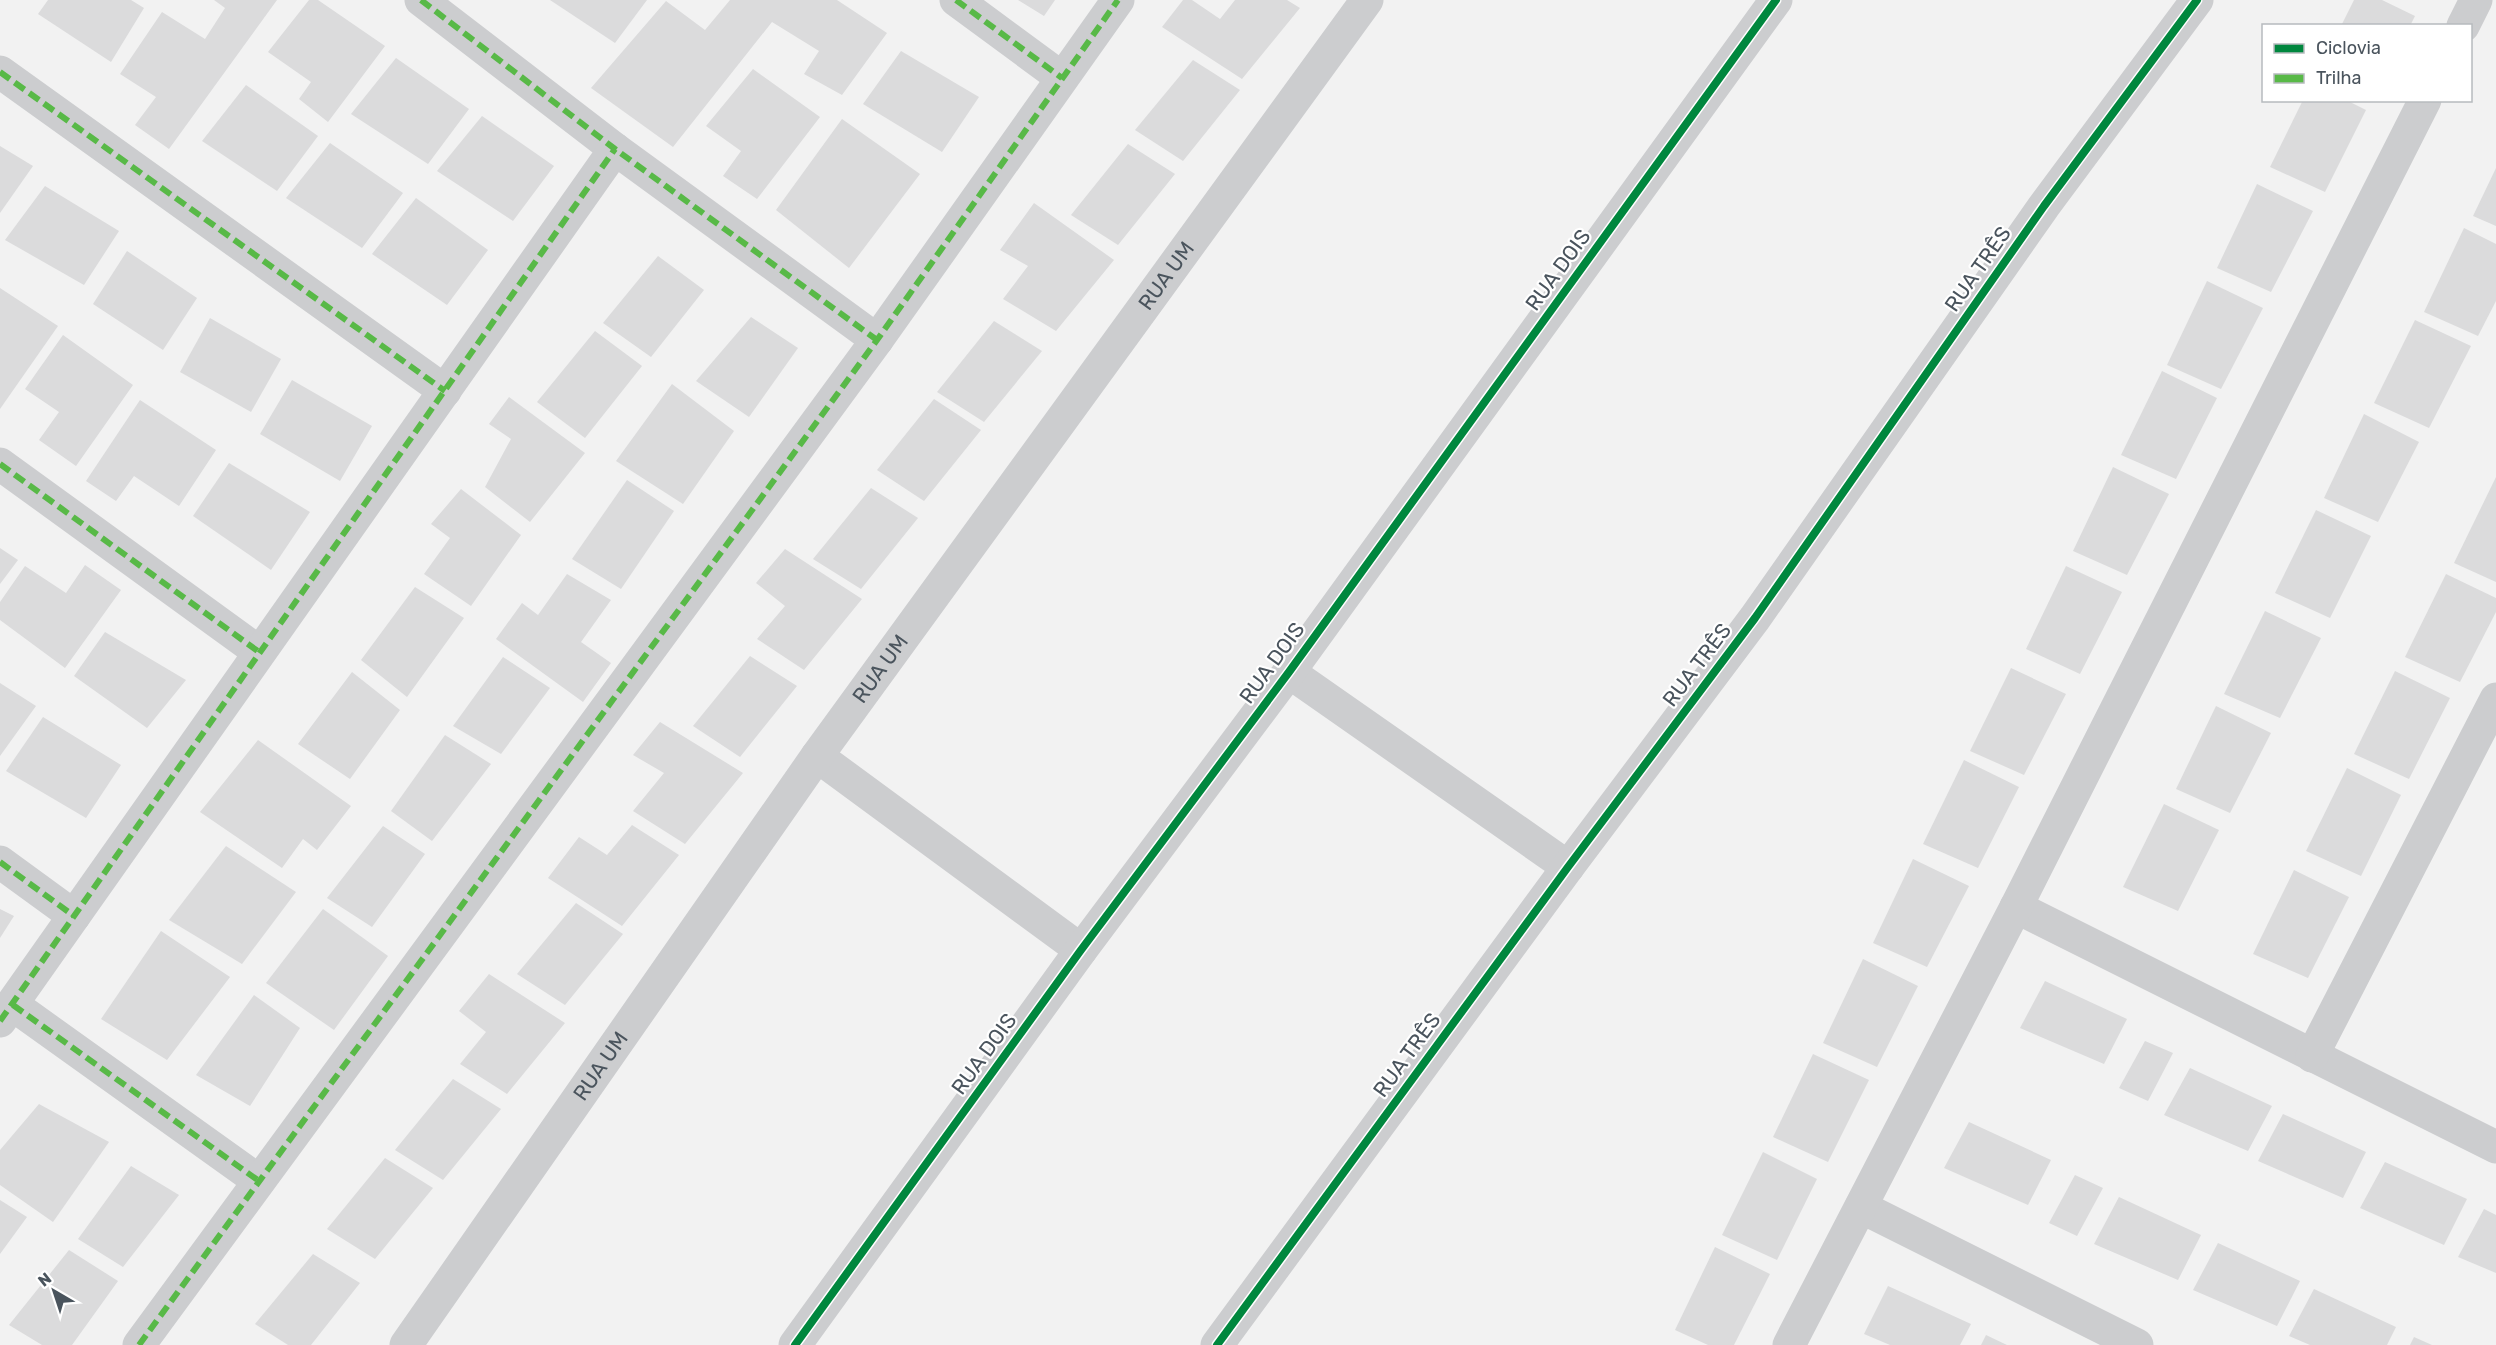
<svg xmlns="http://www.w3.org/2000/svg" width="2496" height="1345" font-family="Rubik,sans-serif">
  <style>
    .building { fill: #dbdbdc }
    .lines { fill: none; stroke-linecap: round; stroke-linejoin: round }
    .minor { stroke: #cccdcf; stroke-width: 33 }
    .quiet { stroke: #58b947; stroke-width: 6; stroke-dasharray: 12 6; stroke-linecap: butt }
    .cycleway-casing { stroke: #fff; stroke-width: 11 }
    .cycleway { stroke: #00873e; stroke-width: 8 }
    .labels { text-anchor: middle; stroke-width: 4.5; stroke-linejoin: round; paint-order: stroke }
    .street-label { font-size: 21px; fill: #4a545d; stroke: #fff }
  </style>
  <rect width="100%" height="100%" fill="#f2f2f2"/>
  <g class="building">
    <path d="M48,0H131L144,8L111,62L38,14Z"/>
    <path d="M214,0H277L169,149L135,125L156,97L120,74L162,12L205,39L225,8Z"/>
    <path d="M309,0H318L385,46L328,122L299,99L311,82L268,52Z"/>
    <path d="M550,0H647L615,43Z"/>
    <path d="M730,0H837L887,33L842,95L804,74L819,51L772,22L673,147L591,88L666,1L705,30Z"/>
    <path d="M1018,0H1055L1044,16Z"/>
    <path d="M1183,0H1192L1220,19L1235,0H1287L1300,8L1242,79L1162,27Z"/>
    <path d="M2354,0H2382L2415,16L2410,26H2341Z"/>
    <path d="M901,51L979,97L942,152L863,104Z"/>
    <path d="M396,58L469,109L428,164L351,114Z"/>
    <path d="M1193,60L1240,90L1183,161L1135,130Z"/>
    <path d="M753,69L820,117L757,199L723,176L741,151L706,126Z"/>
    <path d="M246,85L318,136L277,191L202,141Z"/>
    <path d="M2303,100H2346L2366,110L2325,192L2270,167Z"/>
    <path d="M482,116L554,166L513,221L437,171Z"/>
    <path d="M842,119L920,174L849,268L776,210Z"/>
    <path d="M330,143L403,193L362,248L286,198Z"/>
    <path d="M1128,144L1175,174L1118,245L1071,215Z"/>
    <path d="M0,146L33,166L0,213Z"/>
    <path d="M2496,168V226L2473,216Z"/>
    <path d="M2257,184L2313,211L2271,292L2217,268Z"/>
    <path d="M45,186L119,231L84,285L5,240Z"/>
    <path d="M416,198L488,250L447,305L372,254Z"/>
    <path d="M1034,203L1114,260L1056,331L1003,299L1028,266L1000,250Z"/>
    <path d="M2464,228L2496,244V301L2478,336L2424,312Z"/>
    <path d="M127,251L197,298L163,350L93,304Z"/>
    <path d="M658,256L704,290L651,357L603,323Z"/>
    <path d="M2207,281L2263,308L2221,389L2167,365Z"/>
    <path d="M0,288L58,326L0,409Z"/>
    <path d="M751,317L798,348L749,417L696,381Z"/>
    <path d="M210,318L281,359L251,412L180,372Z"/>
    <path d="M2415,320L2471,346L2429,428L2374,403Z"/>
    <path d="M994,321L1042,351L984,422L937,392Z"/>
    <path d="M595,331L642,366L585,438L537,402Z"/>
    <path d="M63,335L133,385L76,466L39,440L59,412L25,389Z"/>
    <path d="M2162,371L2217,398L2176,479L2121,455Z"/>
    <path d="M292,380L372,426L340,481L260,434Z"/>
    <path d="M672,384L734,431L683,504L616,461Z"/>
    <path d="M509,397L585,453L530,522L485,487L511,439L489,424Z"/>
    <path d="M934,399L981,430L924,501L877,470Z"/>
    <path d="M140,400L216,450L179,506L134,476L116,501L86,481Z"/>
    <path d="M2364,414L2419,442L2378,522L2324,498Z"/>
    <path d="M229,463L310,512L271,570L193,516Z"/>
    <path d="M2113,467L2169,494L2127,575L2073,551Z"/>
    <path d="M2496,477V582L2454,563Z"/>
    <path d="M627,480L674,511L621,589L572,559Z"/>
    <path d="M871,488L918,518L861,589L813,559Z"/>
    <path d="M461,489L521,535L471,606L424,574L450,538L431,524Z"/>
    <path d="M2316,510L2371,536L2330,618L2275,593Z"/>
    <path d="M0,548L18,560L0,584Z"/>
    <path d="M785,549L862,599L804,670L757,639L785,606L756,583Z"/>
    <path d="M85,565L121,590L65,668L0,620V602L25,566L66,593Z"/>
    <path d="M2066,566L2122,592L2080,674L2026,649Z"/>
    <path d="M567,574L611,600L581,642L611,663L583,702L496,639L522,603L538,615Z"/>
    <path d="M2446,574L2496,598V612L2460,682L2405,657Z"/>
    <path d="M415,587L464,618L407,697L361,660Z"/>
    <path d="M2265,611L2321,638L2280,718L2224,694Z"/>
    <path d="M105,632L186,680L147,728L74,676Z"/>
    <path d="M750,656L797,686L740,757L693,726Z"/>
    <path d="M503,657L550,688L501,754L453,726Z"/>
    <path d="M2011,668L2066,694L2024,775L1970,751Z"/>
    <path d="M2395,671L2450,698L2409,779L2354,754Z"/>
    <path d="M352,672L400,710L350,779L298,744Z"/>
    <path d="M0,683L36,706L0,756Z"/>
    <path d="M2216,706L2271,733L2230,813L2176,789Z"/>
    <path d="M43,717L121,765L86,818L6,771Z"/>
    <path d="M660,722L743,773L685,844L633,811L664,773L633,755Z"/>
    <path d="M445,735L491,764L432,841L391,811Z"/>
    <path d="M258,740L351,806L317,850L303,839L282,868L200,812Z"/>
    <path d="M1964,760L2019,787L1978,868L1923,844Z"/>
    <path d="M2347,768L2401,795L2361,876L2306,851Z"/>
    <path d="M2164,804L2219,830L2178,911L2123,887Z"/>
    <path d="M632,825L679,855L622,926L548,878L579,837L607,855Z"/>
    <path d="M383,826L425,854L372,927L327,898Z"/>
    <path d="M226,846L296,892L242,964L169,920Z"/>
    <path d="M1913,859L1969,886L1927,967L1873,943Z"/>
    <path d="M2294,870L2349,897L2308,978L2253,954Z"/>
    <path d="M576,903L623,934L565,1005L517,974Z"/>
    <path d="M0,909L14,916L0,938Z"/>
    <path d="M323,909L388,956L334,1030L266,983Z"/>
    <path d="M161,931L230,977L167,1060L101,1019Z"/>
    <path d="M1863,959L1918,986L1877,1067L1823,1043Z"/>
    <path d="M489,974L565,1023L507,1094L460,1064L486,1032L459,1011Z"/>
    <path d="M2045,981L2127,1019L2104,1064L2020,1028Z"/>
    <path d="M254,995L300,1028L250,1106L196,1075Z"/>
    <path d="M2145,1041L2173,1053L2148,1101L2119,1088Z"/>
    <path d="M1813,1054L1869,1080L1828,1162L1773,1137Z"/>
    <path d="M2190,1068L2272,1106L2248,1151L2164,1115Z"/>
    <path d="M453,1079L501,1109L443,1180L395,1150Z"/>
    <path d="M39,1104L109,1142L53,1222L0,1185V1150Z"/>
    <path d="M2283,1114L2366,1152L2343,1198L2258,1161Z"/>
    <path d="M1969,1122L2051,1160L2028,1205L1944,1168Z"/>
    <path d="M1763,1152L1817,1179L1777,1260L1722,1235Z"/>
    <path d="M385,1158L433,1188L375,1259L327,1229Z"/>
    <path d="M2385,1162L2467,1199L2444,1245L2360,1208Z"/>
    <path d="M131,1166L179,1195L123,1267L78,1239Z"/>
    <path d="M2075,1175L2103,1188L2077,1236L2049,1223Z"/>
    <path d="M2119,1197L2201,1235L2178,1280L2094,1244Z"/>
    <path d="M0,1200L27,1217L0,1254Z"/>
    <path d="M2484,1209L2496,1215V1273L2458,1257Z"/>
    <path d="M2218,1243L2300,1281L2277,1326L2193,1290Z"/>
    <path d="M1715,1247L1770,1274L1734,1345H1708L1675,1330Z"/>
    <path d="M69,1250L118,1281L72,1345H42L9,1325Z"/>
    <path d="M313,1254L360,1283L311,1345H288L255,1324Z"/>
    <path d="M1888,1286L1971,1324L1960,1345H1890L1864,1334Z"/>
    <path d="M2314,1289L2396,1327L2387,1345H2310L2289,1336Z"/>
    <path d="M1986,1335L2007,1345H1981Z"/>
    <path d="M2414,1337L2432,1345H2410Z"/>
  </g>
  <g class="lines">
    <g class="minor">
      <path d="M421,0L615,149L877,340"/>
      <path d="M956,0L1062,78"/>
      <path d="M2463,26L2476,0"/>
      <path d="M0,72L445,391"/>
      <path d="M0,464L259,652"/>
      <path d="M1289,672L1568,867"/>
      <path d="M817,756L1081,950"/>
      <path d="M0,862L74,916"/>
      <path d="M2016,907L2496,1147"/>
      <path d="M13,1005L259,1181"/>
      <path d="M0,1021L615,149"/>
      <path d="M2312,1056L2496,699"/>
      <path d="M1861,1207L2137,1345"/>
      <path d="M139,1345L877,340L1118,0"/>
      <path id="s1" d="M406,1345L817,756L1367,0"/>
      <path d="M795,1345L1081,950L1289,672L1776,0"/>
      <path d="M1217,1345L1568,867L1755,618L2044,206L2197,0"/>
      <path d="M1789,1345L2016,907L2425,100"/>
    </g>
    <g class="quiet">
      <path d="M421,0L615,149L877,340"/>
      <path d="M956,0L1062,78"/>
      <path d="M0,72L445,391"/>
      <path d="M0,464L259,652"/>
      <path d="M0,862L74,916"/>
      <path d="M13,1005L259,1181"/>
      <path d="M0,1021L615,149"/>
      <path d="M139,1345L877,340L1118,0"/>
    </g>
    <g class="cycleway-casing">
      <g id="cycleway">
        <path d="M795,1345L1081,950L1289,672L1776,0"/>
        <path d="M1217,1345L1568,867L1755,618L2044,206L2197,0"/>
      </g>
    </g>
    <use href="#cycleway" class="cycleway"/>
  </g>
  <g class="labels">
    <g class="street-label">
      <text transform="translate(1978 269) rotate(-55)" y="7">RUA TRÊS</text>
      <text transform="translate(1558 270) rotate(-54)" y="7">RUA DOIS</text>
      <text dy="7" stroke="none"><textPath href="#s1" startOffset="1312">RUA UM</textPath></text>
      <text transform="translate(1272 663) rotate(-54)" y="7">RUA DOIS</text>
      <text transform="translate(1697 665) rotate(-53)" y="7">RUA TRÊS</text>
      <text dy="7" stroke="none"><textPath href="#s1" startOffset="826">RUA UM</textPath></text>
      <text transform="translate(984 1054) rotate(-54)" y="7">RUA DOIS</text>
      <text transform="translate(1407 1055) rotate(-54)" y="7">RUA TRÊS</text>
      <text dy="7" stroke="none"><textPath href="#s1" startOffset="340">RUA UM</textPath></text>
    </g>
  </g>
  <rect x="2262" y="24" width="210" height="78" fill="#ffffff" stroke="#b7bbbe" stroke-width="1.5"/>
  <rect x="2274" y="44" width="30" height="9" fill="#00873e" stroke="#b7bbbe" stroke-width="1.5"/>
  <text x="2316" y="54" font-size="18" fill="#4a545d">Ciclovia</text>
  <rect x="2274" y="74" width="30" height="9" fill="#58b947" stroke="#b7bbbe" stroke-width="1.5"/>
  <text x="2316" y="84" font-size="18" fill="#4a545d">Trilha</text>
  <g transform="translate(54 1291) rotate(321)" stroke="#ffffff" stroke-width="4.5" paint-order="stroke">
  <path d="M0-4.5L10 22L0 15L-10 22Z" fill="#4a545d"/>
  <text y="-9" font-size="16" font-weight="bold" text-anchor="middle" fill="#4a545d">N</text>
  </g>
</svg>
